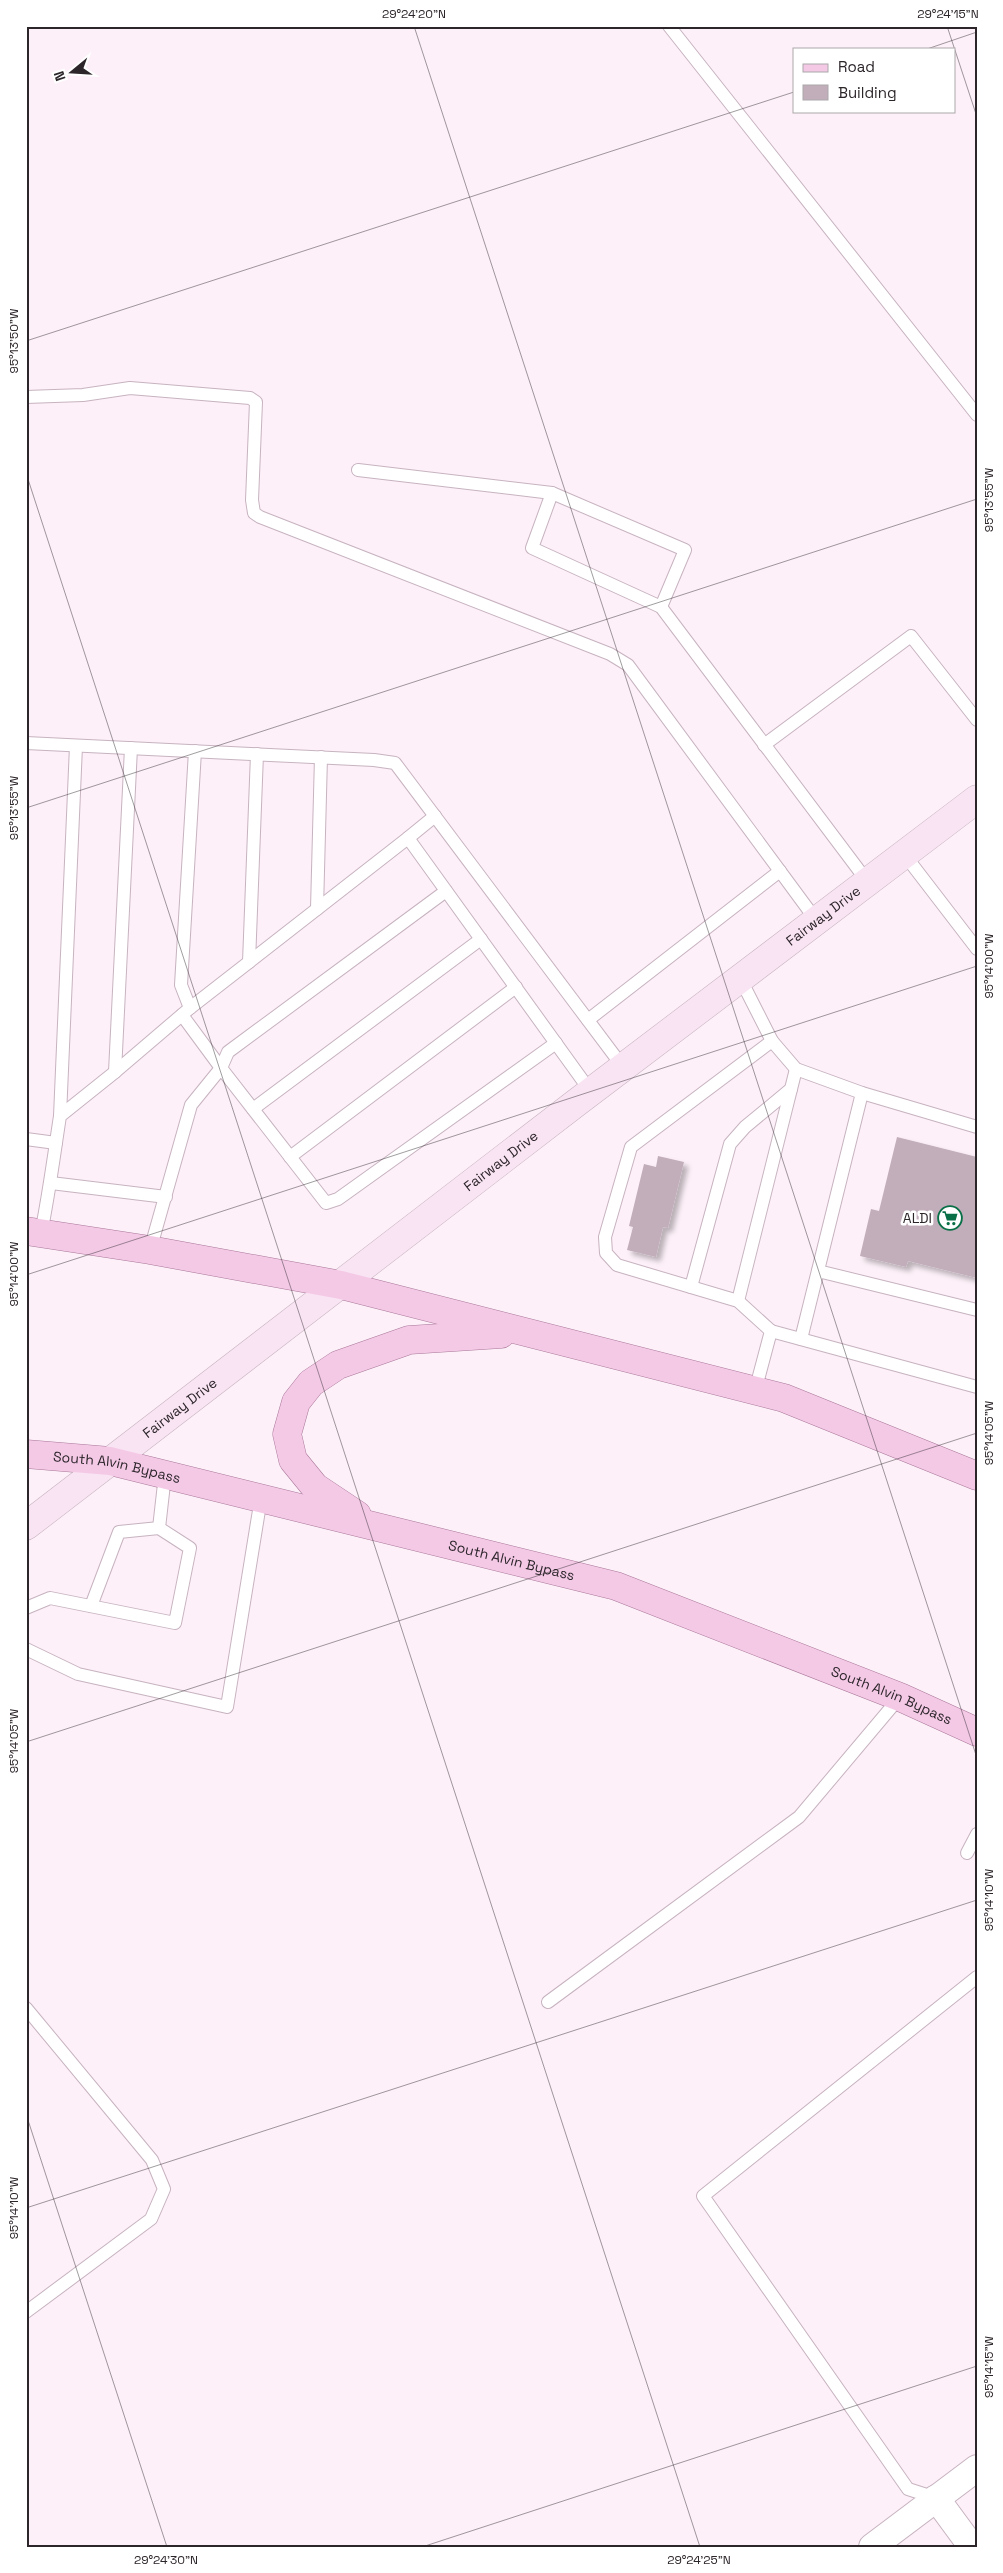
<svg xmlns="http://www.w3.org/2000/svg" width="1003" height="2573" font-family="'Space Grotesk',sans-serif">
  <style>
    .building { fill: #c2aebb; filter: url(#shadow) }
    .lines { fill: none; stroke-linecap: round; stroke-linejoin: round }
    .lane-casing { stroke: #c7b3c0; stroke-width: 14 }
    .street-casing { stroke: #c7b3c0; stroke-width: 28 }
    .secondary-casing { stroke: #c7b3c0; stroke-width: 29 }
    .primary-casing { stroke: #a9789a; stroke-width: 29 }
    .lane { stroke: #fff; stroke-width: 12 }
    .street { stroke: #fff; stroke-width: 26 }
    .secondary { stroke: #f9e4f3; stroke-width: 28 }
    .primary { stroke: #f4c9e6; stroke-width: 28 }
    .ticks { fill: none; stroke: #2c252a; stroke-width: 1; stroke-opacity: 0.45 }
    .labels { text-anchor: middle; stroke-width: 5; stroke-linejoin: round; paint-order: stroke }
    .street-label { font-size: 14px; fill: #2c252a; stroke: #fff }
    .poi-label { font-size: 14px; fill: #2c252a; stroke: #fff; text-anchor: end }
    .neatline { fill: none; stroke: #2c252a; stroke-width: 2 }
    .ticks-label { font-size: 12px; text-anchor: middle; fill: #2c252a }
  </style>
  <defs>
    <filter id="shadow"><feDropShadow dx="4.5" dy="4.5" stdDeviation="2.5" flood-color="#0004"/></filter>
  </defs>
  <rect width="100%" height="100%" fill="#fdf0f8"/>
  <g class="building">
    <path d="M897,1137L977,1157V1278L908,1261L906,1267L860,1256L871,1209L879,1211Z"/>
    <path d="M658,1156L684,1162L668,1228L663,1227L656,1257L627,1250L633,1227L629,1226L644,1164L656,1167Z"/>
  </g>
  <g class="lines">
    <g class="lane-casing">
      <g id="lane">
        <path d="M669,26L977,415"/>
        <path d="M26,397L83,395L130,388L250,398L256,402L252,500L254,513L260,517L610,654L628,665L816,920"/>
        <path d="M358,470L552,493L685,550L661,607"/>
        <path d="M552,493L532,548L661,607L867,881"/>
        <path d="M26,743L374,760L395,763L623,1067"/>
        <path d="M764,745L911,636L977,720"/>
        <path d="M408,838L435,816"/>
        <path d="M904,854L977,949"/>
        <path d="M446,891L228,1052L221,1068L326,1203L338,1199L556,1043"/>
        <path d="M317,909L321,757"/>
        <path d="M249,962L257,754"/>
        <path d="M740,978L772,1041L631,1147L605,1237L606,1253L617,1265L738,1301L771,1331L755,1391"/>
        <path d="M190,1008L181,985L195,751"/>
        <path d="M588,1020L780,871"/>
        <path d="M772,1041L796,1069L862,1093L977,1127"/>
        <path d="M115,1072L131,748"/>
        <path d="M253,1109L481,939"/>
        <path d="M60,1116L76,746"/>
        <path d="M26,1139L56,1143"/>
        <path d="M290,1157L516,987"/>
        <path d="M51,1183L166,1197"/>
        <path d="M41,1233C49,1194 54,1155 60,1116L115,1072L190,1008L408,838L591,1092"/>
        <path d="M150,1250L191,1105L221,1068L182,1015"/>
        <path d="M818,1271L977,1310"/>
        <path d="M691,1287L730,1144L745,1127L791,1089"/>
        <path d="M738,1301L796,1069"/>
        <path d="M771,1331L977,1387"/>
        <path d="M801,1339L862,1093"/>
        <path d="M91,1606L119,1532L159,1528"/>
        <path d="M26,1608L50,1598L175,1623L190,1548L159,1528L165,1475"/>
        <path d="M26,1649L78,1674L227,1707L261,1498"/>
        <path d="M967,1853L977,1834"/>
        <path d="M548,2002L799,1817L900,1697"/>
        <path d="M26,2008L152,2160L164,2189L151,2219L26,2312"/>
        <path d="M936,2498L908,2489L703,2196L977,1977"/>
      </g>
    </g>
    <g class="street-casing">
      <g id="street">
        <path d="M936,2498L972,2547"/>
        <path d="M872,2547L977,2468"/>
      </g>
    </g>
    <g class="secondary-casing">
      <g id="secondary">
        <path id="s1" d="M26,1526L576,1103L977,799"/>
      </g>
    </g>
    <g class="primary-casing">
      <g id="primary">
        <path d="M26,1231L150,1250L341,1285L784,1398L977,1476"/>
        <path id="s2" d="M26,1454L110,1461L616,1586L900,1697L977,1732"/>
        <path d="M357,1515L315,1487L293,1460L287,1434L296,1402L311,1383L338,1365L409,1340L501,1334"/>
      </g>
    </g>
    <use href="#lane" class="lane"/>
    <use href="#street" class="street"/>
    <use href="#secondary" class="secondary"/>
    <use href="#primary" class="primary"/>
  </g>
  <path class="ticks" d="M414,26L977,1758M947,26L977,117M927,49L977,32M26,341L794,92M26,473L700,2547M26,808L977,499M26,1275L977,966M26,1742L977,1433M26,2114L167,2547M26,2208L977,1900M422,2547L977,2366"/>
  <defs>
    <g id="supermarket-ring" transform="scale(1.25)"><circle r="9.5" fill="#fff" stroke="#096f46" stroke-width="1.5"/><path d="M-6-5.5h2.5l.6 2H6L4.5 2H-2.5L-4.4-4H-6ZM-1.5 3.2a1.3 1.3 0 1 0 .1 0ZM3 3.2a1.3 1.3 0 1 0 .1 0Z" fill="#096f46"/></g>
  </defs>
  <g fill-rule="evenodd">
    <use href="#supermarket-ring" x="950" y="1218"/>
  </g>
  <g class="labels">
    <g class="street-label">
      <text dy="5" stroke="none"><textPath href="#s1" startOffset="1004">Fairway Drive</textPath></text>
      <text dy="5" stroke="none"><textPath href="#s1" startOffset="599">Fairway Drive</textPath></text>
      <text dy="5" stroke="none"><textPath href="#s1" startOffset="194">Fairway Drive</textPath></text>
      <text dy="5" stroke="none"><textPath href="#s2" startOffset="92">South Alvin Bypass</textPath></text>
      <text dy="5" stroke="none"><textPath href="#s2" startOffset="498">South Alvin Bypass</textPath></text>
      <text dy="5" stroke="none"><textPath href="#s2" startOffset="902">South Alvin Bypass</textPath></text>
    </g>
    <g class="poi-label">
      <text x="932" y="1223">ALDI</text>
    </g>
  </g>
  <rect width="1003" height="2573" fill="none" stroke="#ffffff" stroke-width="55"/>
  <rect x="793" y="48" width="162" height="65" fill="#ffffff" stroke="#aba8aa"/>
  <rect x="803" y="64" width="25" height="8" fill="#f4c9e6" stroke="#aba8aa"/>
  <text x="838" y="72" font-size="15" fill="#2c252a">Road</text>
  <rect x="803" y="85" width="25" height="15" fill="#c2aebb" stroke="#aba8aa"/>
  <text x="838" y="98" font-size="15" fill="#2c252a">Building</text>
  <g transform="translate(72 72) rotate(252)" stroke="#ffffff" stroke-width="4" paint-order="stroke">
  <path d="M0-4L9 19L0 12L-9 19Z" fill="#2c252a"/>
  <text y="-8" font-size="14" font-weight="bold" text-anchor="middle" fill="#2c252a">N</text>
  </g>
  <rect x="28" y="28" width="948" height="2518" class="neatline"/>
  <g class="ticks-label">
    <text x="414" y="18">29°24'20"N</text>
    <text x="948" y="18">29°24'15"N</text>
    <text transform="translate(14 341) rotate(-90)" y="4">95°13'50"W</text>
    <text transform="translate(989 500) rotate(-90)" y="4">95°13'55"W</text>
    <text transform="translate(14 808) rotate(-90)" y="4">95°13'55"W</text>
    <text transform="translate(989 966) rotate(-90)" y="4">95°14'00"W</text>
    <text transform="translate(14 1274) rotate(-90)" y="4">95°14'00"W</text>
    <text transform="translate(989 1433) rotate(-90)" y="4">95°14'05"W</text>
    <text transform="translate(14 1741) rotate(-90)" y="4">95°14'05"W</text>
    <text transform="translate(989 1900) rotate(-90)" y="4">95°14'10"W</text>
    <text transform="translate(14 2208) rotate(-90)" y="4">95°14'10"W</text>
    <text transform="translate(989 2367) rotate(-90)" y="4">95°14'15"W</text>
    <text x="166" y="2564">29°24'30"N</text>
    <text x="699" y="2564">29°24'25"N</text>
  </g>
</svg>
